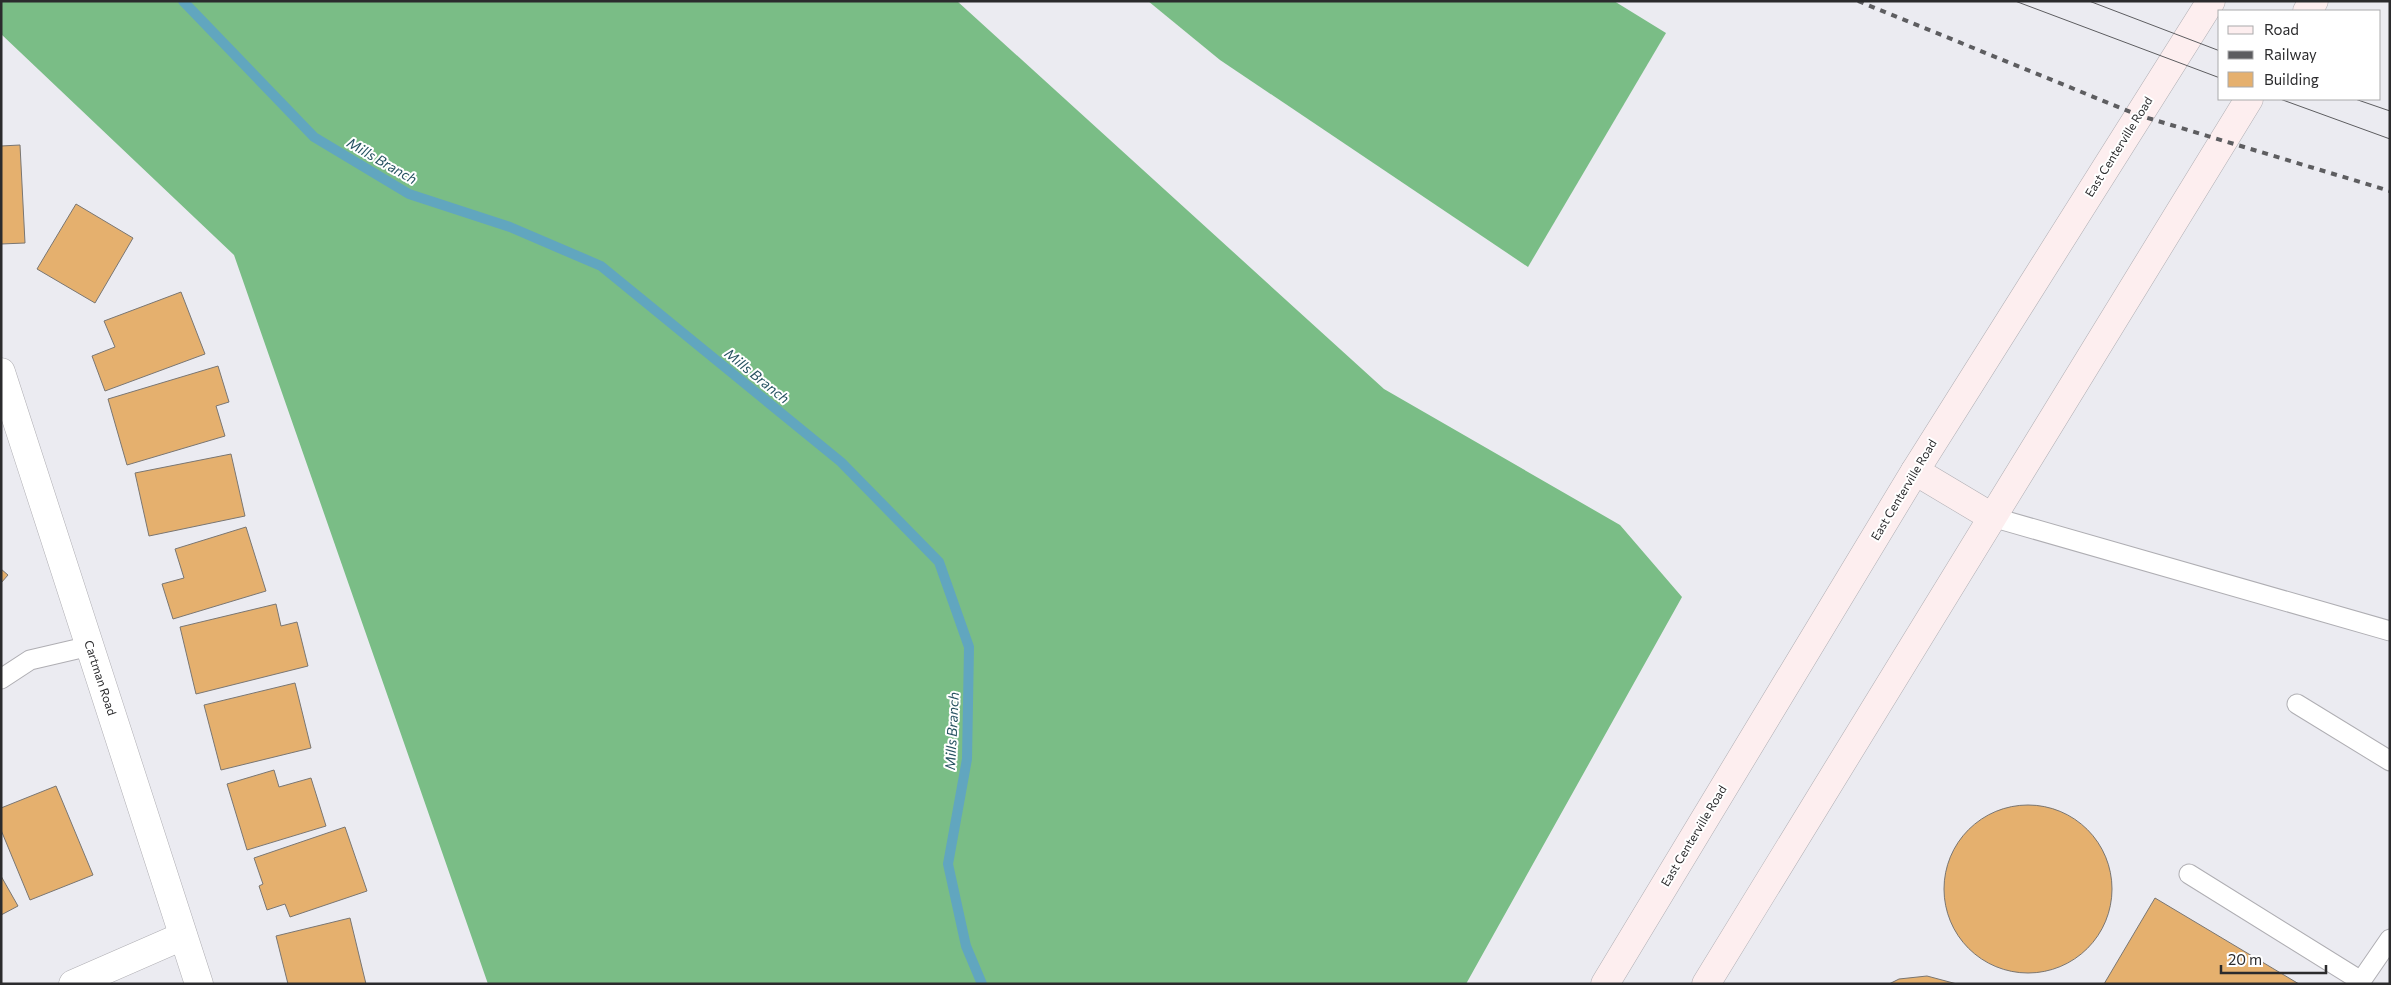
<svg xmlns="http://www.w3.org/2000/svg" width="2391" height="985" font-family="Commissioner,sans-serif">
  <style>
    .forest { fill: #7abd86 }
    .lines { fill: none; stroke-linecap: round; stroke-linejoin: round }
    .stream { stroke: #61a6bf; stroke-width: 10 }
    .building { fill: #e5b06e; stroke: #7a7672 }
    .service-casing { stroke: #afaeb3; stroke-width: 21 }
    .minor-casing { stroke: #afaeb3; stroke-width: 29 }
    .secondary-casing { stroke: #afaeb3; stroke-width: 29 }
    .service { stroke: #fff; stroke-width: 19 }
    .minor { stroke: #fff; stroke-width: 28 }
    .secondary { stroke: #fdeeef; stroke-width: 28 }
    .tram { stroke: #5d5d60; stroke-width: 1 }
    .rail { stroke: #5d5d60; stroke-width: 4; stroke-dasharray: 6 6; stroke-linecap: butt }
    .labels { text-anchor: middle; stroke-width: 4; stroke-linejoin: round; paint-order: stroke }
    .street-label { font-size: 12px; fill: #2b2b2d; stroke: #fff }
    .water-label { font-size: 14px; font-style: italic; fill: #285362; stroke: #fff }
  </style>
  <rect width="100%" height="100%" fill="#ebebf1"/>
  <g class="forest">
    <path d="M1,1H957L1384,389L1620,525L1682,597L1466,984H488L234,255L1,34Z"/>
    <path d="M1148,1H1614L1666,33L1528,267L1220,60Z"/>
  </g>
  <g class="lines">
    <path class="stream" d="M183,1L314,137L409,194L510,227L601,266L841,462L939,562L969,647L967,759L948,864L966,946L982,984"/>
  </g>
  <g class="building">
    <path d="M20,145L25,243L1,244V146Z"/>
    <path d="M76,204L133,238L95,303L37,269Z"/>
    <path d="M181,292L205,354L105,391L92,356L115,347L104,321Z"/>
    <path d="M218,366L229,402L216,406L225,436L127,465L108,399Z"/>
    <path d="M231,454L245,516L149,536L135,473Z"/>
    <path d="M246,527L266,591L173,619L162,584L184,578L175,549Z"/>
    <path d="M1,569L8,575L1,583Z"/>
    <path d="M276,604L281,626L297,622L308,666L196,694L180,627Z"/>
    <path d="M295,683L311,748L221,770L204,705Z"/>
    <path d="M274,770L279,787L311,778L326,826L247,850L227,784Z"/>
    <path d="M56,786L93,875L30,900L1,830V808Z"/>
    <circle cx="2028" cy="889" r="84"/>
    <path d="M345,827L367,891L290,917L285,904L267,910L259,886L263,884L254,858Z"/>
    <path d="M1,876L18,906L1,915Z"/>
    <path d="M2155,898L2299,984H2104Z"/>
    <path d="M350,918L366,984H288L276,936Z"/>
    <path d="M1927,976L1957,984H1889L1899,979Z"/>
  </g>
  <g class="lines">
    <g class="service-casing">
      <g id="service">
        <path d="M1992,517L2390,631"/>
        <path d="M1,679L30,660L90,646"/>
        <path d="M2297,704L2390,761"/>
        <path d="M2189,874L2361,981"/>
        <path d="M2359,984L2390,939"/>
      </g>
    </g>
    <g class="minor-casing">
      <g id="minor">
        <path d="M1,372L199,984"/>
        <path d="M73,984L183,936"/>
      </g>
    </g>
    <g class="secondary-casing">
      <g id="secondary">
        <path d="M2307,11L2314,1"/>
        <path d="M1915,471L1992,517"/>
        <path d="M1605,984L1915,471L2211,1"/>
        <path d="M1706,984L2249,99"/>
      </g>
    </g>
    <use href="#service" class="service"/>
    <use href="#minor" class="minor"/>
    <use href="#secondary" class="secondary"/>
    <g class="tram">
      <path d="M2015,1L2220,78"/>
      <path d="M2089,1L2220,51"/>
      <path d="M2280,99L2390,139"/>
      <path d="M2355,99L2390,111"/>
    </g>
    <path class="rail" d="M1858,1L2138,115L2390,191"/>
  </g>
  <g class="labels">
    <g class="street-label">
      <text transform="translate(2119 147) rotate(-58)" y="4">East Centerville Road</text>
      <text transform="translate(1904 490) rotate(-59)" y="4">East Centerville Road</text>
      <text transform="translate(100 678) rotate(72)" y="4">Cartman Road</text>
      <text transform="translate(1694 836) rotate(-59)" y="4">East Centerville Road</text>
    </g>
    <g class="water-label">
      <text transform="translate(382 161) rotate(30)" y="5">Mills Branch</text>
      <text transform="translate(757 376) rotate(39)" y="5">Mills Branch</text>
      <text transform="translate(952 731) rotate(-87)" y="5">Mills Branch</text>
    </g>
  </g>
  <rect width="2391" height="985" fill="none" stroke="#2b2b2d" stroke-width="5"/>
  <rect x="2218" y="10" width="162" height="90" fill="#ffffff" stroke="#aaaaab"/>
  <rect x="2228" y="26" width="25" height="8" fill="#fdeeef" stroke="#aaaaab"/>
  <text x="2264" y="35" font-size="15" fill="#2b2b2d">Road</text>
  <rect x="2228" y="51" width="25" height="8" fill="#5d5d60" stroke="#aaaaab"/>
  <text x="2264" y="60" font-size="15" fill="#2b2b2d">Railway</text>
  <rect x="2228" y="72" width="25" height="15" fill="#e5b06e" stroke="#aaaaab"/>
  <text x="2264" y="85" font-size="15" fill="#2b2b2d">Building</text>
  <path d="M2221 965v8h105v-8" fill="none" stroke="#2b2b2d" stroke-width="2.5"/>
  <text x="2228" y="965" font-size="15" fill="#2b2b2d" stroke="#ffffff" stroke-width="4" paint-order="stroke">20 m</text>
</svg>
